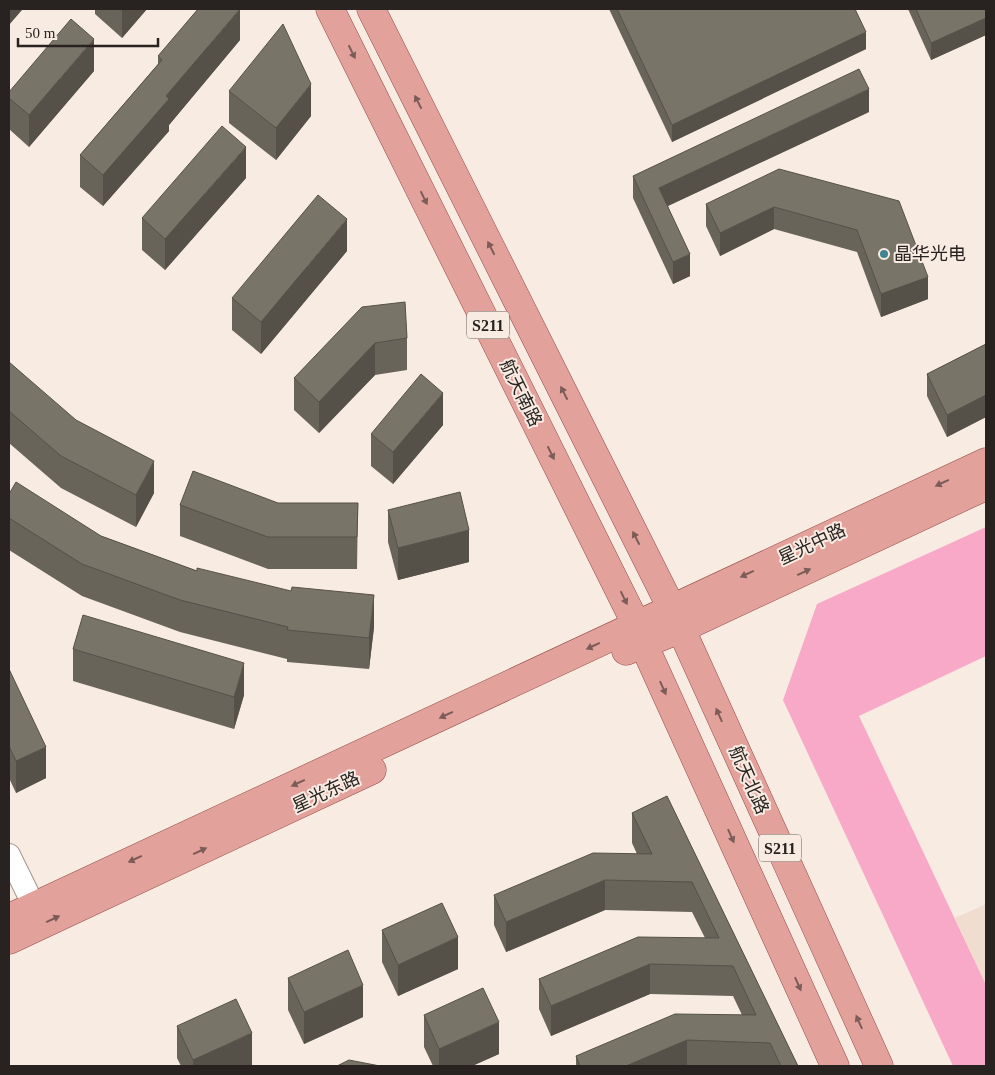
<svg xmlns="http://www.w3.org/2000/svg" width="995" height="1075" font-family="'Times New Roman','Noto Sans SC',serif">
  <style>
    .built { fill: #f1ddcf }
    .green { fill: #f8a9c7 }
    .lines { fill: none; stroke-linecap: round; stroke-linejoin: round }
    .minor-casing { stroke: #a1958d; stroke-width: 24 }
    .major-casing { stroke: #954c45; stroke-width: 29 }
    .minor { stroke: #fff; stroke-width: 22 }
    .major { stroke: #e3a19b; stroke-width: 28 }
    .wall { fill: #686459 }
    .shaded-wall { fill: #555149 }
    .building { fill: #797468; stroke: #555149 }
    .oneway { fill: #7c5c57 }
    .poi-dot { fill: #408393; stroke: #f8ebe2; stroke-width: 2 }
    .labels { text-anchor: middle; stroke-width: 4; stroke-linejoin: round; paint-order: stroke }
    .shield { fill: #f8ebe2; stroke: #665f5a; stroke-width: 1 }
    .shield-label { font-size: 16px; font-weight: bold; fill: #282320 }
    .poi-label { font-size: 18px; fill: #282320; stroke: #f8ebe2; text-anchor: start }
    .street-label { font-size: 18px; fill: #282320; stroke: #f8ebe2 }
  </style>
  <rect width="100%" height="100%" fill="#f8ebe2"/>
  <path class="built" d="M986,904V985L955,918Z"/>
  <path class="green" d="M986,527V656L859,716L986,985V1066H953L783,700L817,604Z"/>
  <g class="lines">
    <g class="minor-casing">
      <path id="minor" d="M9,855L34,906"/>
    </g>
    <g class="major-casing">
      <g id="major">
        <path d="M330,9L637,626L643,643L835,1066"/>
        <path d="M371,9L672,609L879,1066"/>
        <path d="M626,651L680,629L986,486"/>
        <path d="M9,918L986,462"/>
        <path d="M9,940L372,770"/>
      </g>
    </g>
    <use href="#minor" class="minor"/>
    <use href="#major" class="major"/>
  </g>
  <g class="wall">
    <path d="M95,9H147L122,38L95,14Z"/>
    <path d="M609,9H855L866,49L672,142Z"/>
    <path d="M908,9H986V35L931,60Z"/>
    <path d="M240,40L169,125V131L103,206L80,187V155L158,64V56Z"/>
    <path d="M94,71L29,147L9,129V92Z"/>
    <path d="M229,91L311,116L276,160L229,123Z"/>
    <path d="M869,112L668,206L690,276L673,284L633,198V176Z"/>
    <path d="M246,178L165,270L142,250V218Z"/>
    <path d="M899,201L928,299L881,317L857,252L774,229L720,256L706,226V204Z"/>
    <path d="M347,251L261,354L232,330V298Z"/>
    <path d="M405,302L407,338V370L375,375L319,433L294,410V378Z"/>
    <path d="M986,344V417L947,437L927,396V374Z"/>
    <path d="M9,362L154,493L136,527L61,488L9,443Z"/>
    <path d="M443,425L393,484L371,466V434Z"/>
    <path d="M9,494L101,536L197,571L374,627L369,669L287,662V659L180,632L82,596L9,550Z"/>
    <path d="M278,503H358L357,569H268L180,536V505Z"/>
    <path d="M388,510L469,562L398,580L388,542Z"/>
    <path d="M73,649L244,695L234,729L73,681Z"/>
    <path d="M9,669L46,778L16,793L9,778Z"/>
    <path d="M667,796L798,1066H576V1056L742,1015L733,996L650,994L551,1036L539,1009V979L705,938L692,912L605,910L506,952L494,925V895L637,854L632,843V813Z"/>
    <path d="M382,930L458,969L398,996L382,962Z"/>
    <path d="M288,978L363,1017L304,1044L288,1010Z"/>
    <path d="M424,1015L499,1054L472,1066H433L424,1047Z"/>
    <path d="M177,1026L252,1065L249,1066H181L177,1058Z"/>
  </g>
  <g class="shaded-wall">
    <path d="M9,9H22V10L9,25Z"/>
    <path d="M122,9H147L122,38Z"/>
    <path d="M240,9V40L169,125V131L103,206V175L166,96Z"/>
    <path d="M986,18V35L931,60V43Z"/>
    <path d="M866,32V49L672,142V125Z"/>
    <path d="M94,39V71L29,147V115Z"/>
    <path d="M311,84V116L276,160V128Z"/>
    <path d="M869,89V112L659,210V188Z"/>
    <path d="M246,147V178L165,270V239Z"/>
    <path d="M774,207V229L720,256V233Z"/>
    <path d="M347,219V251L261,354V322Z"/>
    <path d="M690,254V276L673,284V262Z"/>
    <path d="M928,277V299L881,317V294Z"/>
    <path d="M375,343V375L319,433V402Z"/>
    <path d="M443,393V425L393,484V452Z"/>
    <path d="M986,395V417L947,437V415Z"/>
    <path d="M154,461V493L136,527V495Z"/>
    <path d="M469,530V562L398,580V548Z"/>
    <path d="M374,595V627L369,669V638Z"/>
    <path d="M244,663V695L234,729V697Z"/>
    <path d="M46,747V778L16,793V761Z"/>
    <path d="M605,880V910L506,952V922Z"/>
    <path d="M458,937V969L398,996V965Z"/>
    <path d="M650,964V994L551,1036V1006Z"/>
    <path d="M363,985V1017L304,1044V1012Z"/>
    <path d="M499,1022V1054L472,1066H439V1049Z"/>
    <path d="M252,1033V1065L249,1066H193V1060Z"/>
    <path d="M687,1040V1066H626Z"/>
  </g>
  <g class="building">
    <path d="M198,9H240L166,96L169,99L103,175L80,155L162,60L158,56Z"/>
    <path d="M617,9H855L866,32L672,125Z"/>
    <path d="M916,9H986V18L931,43Z"/>
    <path d="M71,19L94,39L29,115L9,98V92Z"/>
    <path d="M283,24L311,84L276,128L229,91Z"/>
    <path d="M859,69L869,89L659,188L690,254L673,262L633,176Z"/>
    <path d="M222,126L246,147L165,239L142,218Z"/>
    <path d="M779,169L899,201L928,277L881,294L857,230L774,207L720,233L706,204Z"/>
    <path d="M318,195L347,219L261,322L232,298Z"/>
    <path d="M405,302L407,338L375,343L319,402L294,378L362,307Z"/>
    <path d="M986,344V395L947,415L927,374Z"/>
    <path d="M9,362L76,420L154,461L136,495L61,456L9,411Z"/>
    <path d="M421,374L443,393L393,452L371,434Z"/>
    <path d="M193,471L278,503H358L357,537H268L180,505Z"/>
    <path d="M16,482L101,536L197,571V568L291,591L292,587L374,595L369,638L287,630L288,627L180,600L82,564L9,518V494Z"/>
    <path d="M460,492L469,530L398,548L388,510Z"/>
    <path d="M83,615L244,663L234,697L73,649Z"/>
    <path d="M9,669L46,747L16,761L9,746Z"/>
    <path d="M667,796L798,1066H781L770,1043L687,1040L626,1066H580L576,1056L675,1014L756,1015L733,966L650,964L551,1006L539,979L638,937L719,938L692,882L605,880L506,922L494,895L593,853L652,854L632,813Z"/>
    <path d="M442,903L458,937L398,965L382,930Z"/>
    <path d="M348,950L363,985L304,1012L288,978Z"/>
    <path d="M483,988L499,1022L439,1049L424,1015Z"/>
    <path d="M236,999L252,1033L193,1060L177,1026Z"/>
    <path d="M349,1060L380,1066H337Z"/>
  </g>
  <defs><path id="oneway-solid" d="M-6-.8H1V-3.2L6.5 0L1 3.2V.8H-6Z" transform="scale(1.25)"/></defs>
  <g class="oneway">
    <use href="#oneway-solid" transform="translate(352 52) rotate(64)"/>
    <use href="#oneway-solid" transform="translate(418 102) rotate(-117)"/>
    <use href="#oneway-solid" transform="translate(424 198) rotate(64)"/>
    <use href="#oneway-solid" transform="translate(491 248) rotate(-117)"/>
    <use href="#oneway-solid" transform="translate(564 393) rotate(-117)"/>
    <use href="#oneway-solid" transform="translate(551 453) rotate(64)"/>
    <use href="#oneway-solid" transform="translate(942 483) rotate(155)"/>
    <use href="#oneway-solid" transform="translate(636 538) rotate(-117)"/>
    <use href="#oneway-solid" transform="translate(804 572) rotate(-25)"/>
    <use href="#oneway-solid" transform="translate(747 574) rotate(155)"/>
    <use href="#oneway-solid" transform="translate(624 598) rotate(64)"/>
    <use href="#oneway-solid" transform="translate(593 646) rotate(155)"/>
    <use href="#oneway-solid" transform="translate(663 688) rotate(66)"/>
    <use href="#oneway-solid" transform="translate(446 715) rotate(155)"/>
    <use href="#oneway-solid" transform="translate(719 715) rotate(-114)"/>
    <use href="#oneway-solid" transform="translate(298 783) rotate(155)"/>
    <use href="#oneway-solid" transform="translate(731 836) rotate(66)"/>
    <use href="#oneway-solid" transform="translate(200 851) rotate(-25)"/>
    <use href="#oneway-solid" transform="translate(135 859) rotate(155)"/>
    <use href="#oneway-solid" transform="translate(53 919) rotate(-25)"/>
    <use href="#oneway-solid" transform="translate(798 984) rotate(66)"/>
    <use href="#oneway-solid" transform="translate(859 1022) rotate(-114)"/>
  </g>
  <circle class="poi-dot" cx="884" cy="254" r="5"/>
  <g class="labels">
    <g class="shield">
      <rect x="467" y="311.5" width="42" height="27" rx="4"/>
      <rect x="759" y="834.5" width="42" height="27" rx="4"/>
    </g>
    <g class="shield-label">
      <text x="488" y="331">S211</text>
      <text x="780" y="854">S211</text>
    </g>
    <g class="poi-label">
      <text x="894" y="260">晶华光电</text>
    </g>
    <g class="street-label">
      <text transform="translate(521 393) rotate(64)" y="6">航天南路</text>
      <text transform="translate(812 544) rotate(-25)" y="6">星光中路</text>
      <text transform="translate(749 780) rotate(66)" y="6">航天北路</text>
      <text transform="translate(326 792) rotate(-25)" y="6">星光东路</text>
    </g>
  </g>
  <rect width="995" height="1075" fill="none" stroke="#282320" stroke-width="20"/>
  <path d="M18 38v8h140v-8" fill="none" stroke="#282320" stroke-width="2.5"/>
  <text x="25" y="38" font-size="15" fill="#282320" stroke="#f8ebe2" stroke-width="4" paint-order="stroke">50 m</text>
</svg>
